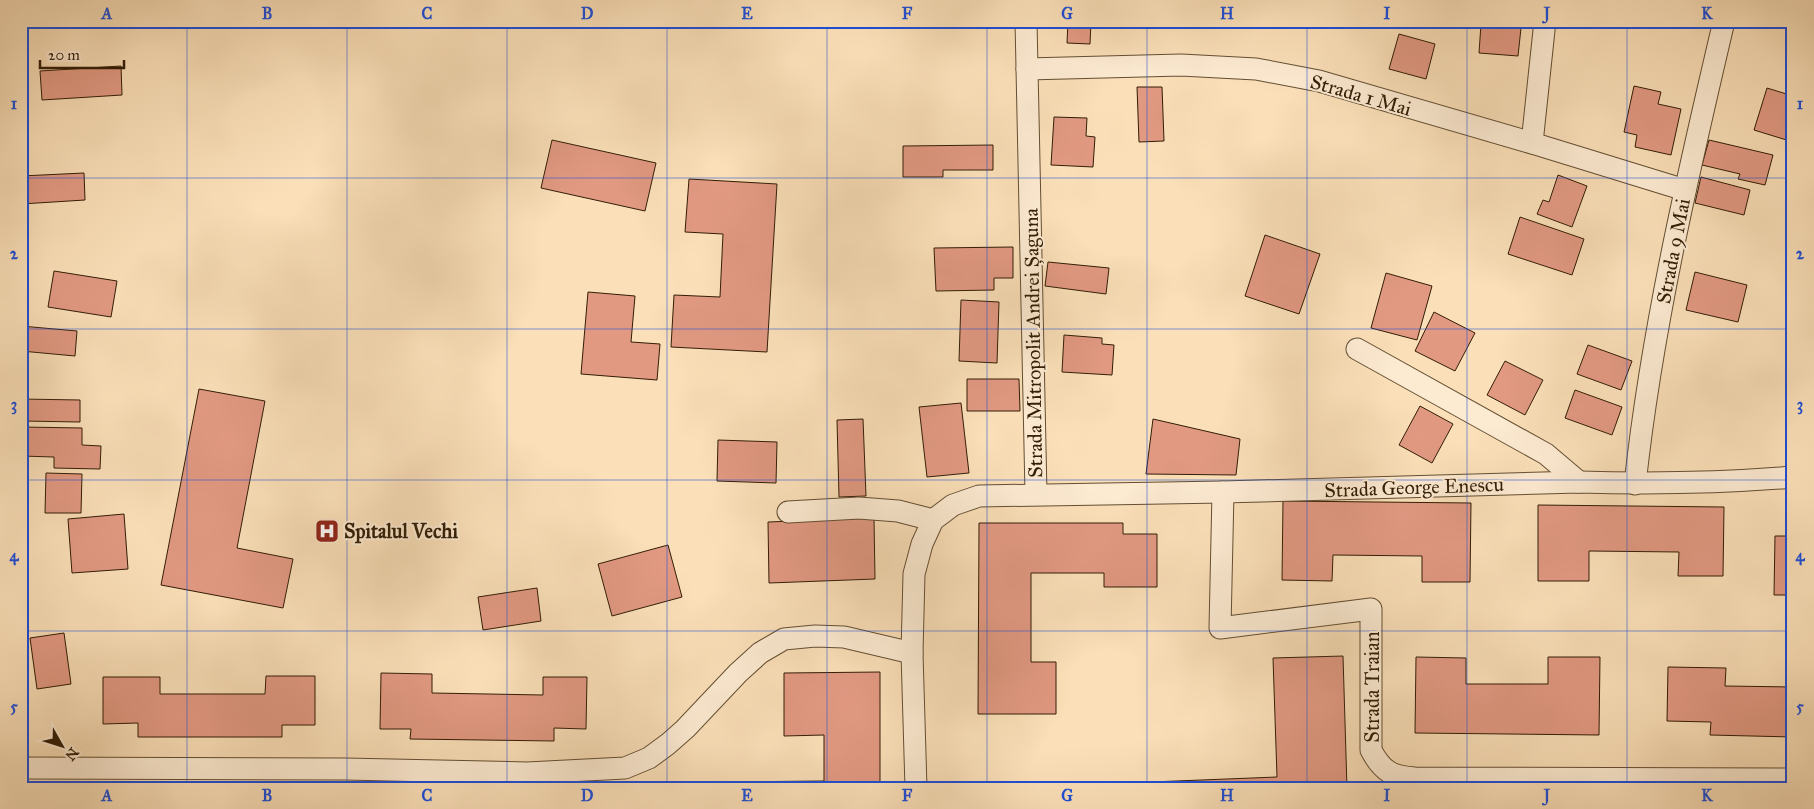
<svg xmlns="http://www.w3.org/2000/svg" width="1814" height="809" font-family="'IM FELL Great Primer',serif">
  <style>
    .building { fill: #e19982; stroke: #321d05 }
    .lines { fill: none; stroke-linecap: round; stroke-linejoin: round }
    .street-casing { stroke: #644e32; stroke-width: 23 }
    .street { stroke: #fcead1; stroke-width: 21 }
    .grid { fill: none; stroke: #1d4ed8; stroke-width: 1; stroke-opacity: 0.55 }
    .labels { text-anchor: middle; stroke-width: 4; stroke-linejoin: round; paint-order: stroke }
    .street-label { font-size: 20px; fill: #321d05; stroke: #fcead1 }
    .poi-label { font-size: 20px; font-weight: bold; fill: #321d05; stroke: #fcead1; text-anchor: start }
    .neatline { fill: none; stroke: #1d4ed8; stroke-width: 2 }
    .grid-label { font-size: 16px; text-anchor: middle; font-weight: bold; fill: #1d4ed8 }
  </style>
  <rect width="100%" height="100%" fill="#fadfb8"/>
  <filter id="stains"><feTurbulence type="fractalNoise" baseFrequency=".004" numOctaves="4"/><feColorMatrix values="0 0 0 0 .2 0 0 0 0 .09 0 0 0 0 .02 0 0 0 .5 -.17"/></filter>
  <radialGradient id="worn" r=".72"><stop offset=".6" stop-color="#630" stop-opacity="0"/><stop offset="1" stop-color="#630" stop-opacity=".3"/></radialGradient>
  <g class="building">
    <path d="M1068,21H1091L1090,44L1067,43Z"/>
    <path d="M1481,24L1521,28L1518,56L1479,53Z"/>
    <path d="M1399,34L1435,44L1426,79L1389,69Z"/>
    <path d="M121,66L122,95L42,100L40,71Z"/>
    <path d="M1634,86L1661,92L1658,104L1681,109L1671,155L1635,147L1637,135L1624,132Z"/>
    <path d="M1137,87H1162L1164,141L1139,142Z"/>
    <path d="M1767,88L1793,96V142L1754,130Z"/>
    <path d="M1054,117L1087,118L1086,136L1095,137L1093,167L1051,165Z"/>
    <path d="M552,140L656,163L645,211L541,188Z"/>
    <path d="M1709,140L1773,155L1765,185L1738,179L1740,174L1702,165Z"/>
    <path d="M993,145V170H943V177H903V146Z"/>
    <path d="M84,173L85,200L21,204V176Z"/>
    <path d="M1558,175L1587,186L1572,227L1537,214L1543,200L1549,202Z"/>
    <path d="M1701,177L1750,190L1744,215L1695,203Z"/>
    <path d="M689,179L777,184L767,352L671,347L674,295L720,297L723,234L685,232Z"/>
    <path d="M1520,217L1584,239L1572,275L1508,254Z"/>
    <path d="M1265,235L1320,254L1299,314L1245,296Z"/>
    <path d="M1013,247V278H994V290L936,291L934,248Z"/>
    <path d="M1048,262L1109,268L1106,294L1045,286Z"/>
    <path d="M54,271L117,281L111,317L48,307Z"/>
    <path d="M1695,272L1747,285L1738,322L1686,310Z"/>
    <path d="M1386,273L1432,286L1417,340L1371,328Z"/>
    <path d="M588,292L635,296L631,342L660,344L657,380L581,374Z"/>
    <path d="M961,300L999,302L997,363L959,361Z"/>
    <path d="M1434,312L1475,333L1455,371L1415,351Z"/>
    <path d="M21,326L77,331L75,356L21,351Z"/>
    <path d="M1064,335L1102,338V344L1114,345L1112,375L1062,372Z"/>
    <path d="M1588,345L1632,361L1621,390L1577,374Z"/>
    <path d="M1505,361L1543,380L1525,415L1487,395Z"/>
    <path d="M967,379H1019L1020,411H967Z"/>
    <path d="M199,389L265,401L237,548L293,559L283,608L161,585Z"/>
    <path d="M1575,390L1622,407L1612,435L1565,418Z"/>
    <path d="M21,399L80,400V422L21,421Z"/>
    <path d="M961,403L969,473L927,477L919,407Z"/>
    <path d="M1420,406L1453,424L1432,463L1399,445Z"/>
    <path d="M863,419L866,496L839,497L837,420Z"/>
    <path d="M1153,419L1240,439L1236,475L1146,474Z"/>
    <path d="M21,427L82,428V445L101,446L100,469L54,468V457L21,456Z"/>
    <path d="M718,440L777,442L776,483L717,481Z"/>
    <path d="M46,473L82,474L81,513H45Z"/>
    <path d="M1283,501L1471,503L1470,582H1422V556L1333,555L1332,581L1282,580Z"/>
    <path d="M1538,505L1724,507L1723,576H1678L1679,552L1589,551V581H1538Z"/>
    <path d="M124,514L128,569L72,573L68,519Z"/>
    <path d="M874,518L875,579L769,583L768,522Z"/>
    <path d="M979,523H1123V534H1157V587H1104V573H1031V662H1056V714H978Z"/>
    <path d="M1775,536H1793V595H1774Z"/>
    <path d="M668,545L682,597L612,616L598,564Z"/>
    <path d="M537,588L541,621L483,630L478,597Z"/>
    <path d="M64,633L71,684L37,689L30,638Z"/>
    <path d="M1343,656L1347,788H1000L1277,777L1273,658Z"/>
    <path d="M1416,657L1466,658V684H1548V657H1600L1599,735L1415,733Z"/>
    <path d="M1668,667L1726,668L1725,686L1793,687V737L1710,735L1711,722L1667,721Z"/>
    <path d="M880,672V788H514V784L824,781V735L784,736V673Z"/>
    <path d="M381,673L432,674V693L543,695V677H587L586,729L554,728V741L410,739L411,729H380Z"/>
    <path d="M266,676H315V725H282V737H138V723L103,724V677H160V694H265Z"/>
    <path d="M256,786L314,788H255Z"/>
  </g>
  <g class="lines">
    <g class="street-casing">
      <g id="street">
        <path d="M1026,21L1036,494"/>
        <path d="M1027,69L1181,65L1256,69L1319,81L1532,143L1685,190"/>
        <path d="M1532,143L1545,21"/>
        <path d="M1357,349L1546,454L1579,482"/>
        <path d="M1635,484C1652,328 1688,174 1724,21"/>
        <path d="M1223,492L1220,628L1371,609V750C1382,771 1392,777 1415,778L1793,779"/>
        <path d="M788,512L859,508L898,511L933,520"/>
        <path d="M21,768L346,769L527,773L625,768L649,758L668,744L685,729L738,673L760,653L784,639L815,636L844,637L912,653"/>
        <path d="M916,788L912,653L914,574L922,544L933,520L953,505L979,496L1223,492L1579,482C1650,484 1722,483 1793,477"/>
      </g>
    </g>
    <use href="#street" class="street"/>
  </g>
  <path class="grid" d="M187,21V788M347,21V788M507,21V788M667,21V788M827,21V788M987,21V788M1147,21V788M1307,21V788M1467,21V788M1627,21V788M21,178H1793M21,329H1793M21,480H1793M21,631H1793"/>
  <defs>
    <g id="hospital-square" transform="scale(1.25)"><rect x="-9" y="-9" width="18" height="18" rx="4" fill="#8f2418" stroke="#fcead1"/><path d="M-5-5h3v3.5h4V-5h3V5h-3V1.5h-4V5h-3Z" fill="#fff"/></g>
  </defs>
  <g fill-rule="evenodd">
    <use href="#hospital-square" x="327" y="531"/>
  </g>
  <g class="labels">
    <g class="street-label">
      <text transform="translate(1361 95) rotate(16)" y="7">Strada 1 Mai</text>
      <text transform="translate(1673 251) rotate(-79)" y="7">Strada 9 Mai</text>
      <text transform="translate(1033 343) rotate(-91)" y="7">Strada Mitropolit Andrei Șaguna</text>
      <text transform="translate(1414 487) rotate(-2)" y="7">Strada George Enescu</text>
      <text transform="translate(1372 687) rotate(-90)" y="7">Strada Traian</text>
    </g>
    <g class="poi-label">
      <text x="344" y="538">Spitalul Vechi</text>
    </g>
  </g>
  <rect width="1814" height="809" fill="none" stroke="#fadfb8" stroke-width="55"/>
  <g transform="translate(62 746) rotate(129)" stroke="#fcead1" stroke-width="4" paint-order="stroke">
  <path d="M0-4L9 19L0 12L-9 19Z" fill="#321d05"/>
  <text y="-8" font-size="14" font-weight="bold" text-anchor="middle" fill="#321d05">N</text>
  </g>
  <path d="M40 60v8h84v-8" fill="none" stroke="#321d05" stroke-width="2.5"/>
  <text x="48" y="60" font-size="15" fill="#321d05" stroke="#fcead1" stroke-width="4" paint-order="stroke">20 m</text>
  <rect x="28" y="28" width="1758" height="754" class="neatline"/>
  <g class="grid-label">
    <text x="107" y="19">A</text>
    <text x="267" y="19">B</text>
    <text x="427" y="19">C</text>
    <text x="587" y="19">D</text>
    <text x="747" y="19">E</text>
    <text x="907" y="19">F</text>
    <text x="1067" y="19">G</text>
    <text x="1227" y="19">H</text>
    <text x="1387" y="19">I</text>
    <text x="1547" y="19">J</text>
    <text x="1707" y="19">K</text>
    <text x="14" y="109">1</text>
    <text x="1800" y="109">1</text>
    <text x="14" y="259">2</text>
    <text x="1800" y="259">2</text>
    <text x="14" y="410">3</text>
    <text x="1800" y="410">3</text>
    <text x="14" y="561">4</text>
    <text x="1800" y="561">4</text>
    <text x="14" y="712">5</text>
    <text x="1800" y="712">5</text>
    <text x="107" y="801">A</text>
    <text x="267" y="801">B</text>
    <text x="427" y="801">C</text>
    <text x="587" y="801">D</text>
    <text x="747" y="801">E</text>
    <text x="907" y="801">F</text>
    <text x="1067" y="801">G</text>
    <text x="1227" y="801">H</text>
    <text x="1387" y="801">I</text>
    <text x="1547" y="801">J</text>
    <text x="1707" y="801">K</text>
  </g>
  <rect width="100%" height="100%" filter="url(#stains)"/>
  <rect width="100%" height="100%" fill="url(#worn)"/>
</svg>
